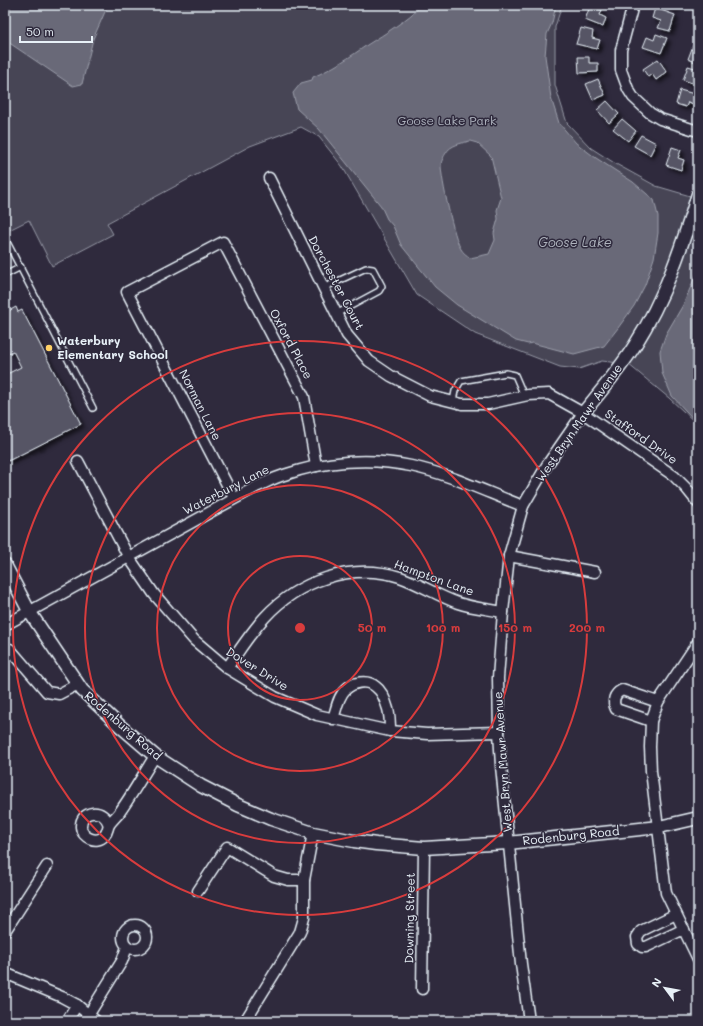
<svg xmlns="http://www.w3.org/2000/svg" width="703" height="1026" font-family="Mali,sans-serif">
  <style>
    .green { fill: #464455; stroke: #979aa6 }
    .water { fill: #696978; stroke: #9c9fab; fill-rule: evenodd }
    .building { fill: #575565; stroke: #e8f1f8; filter: url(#shadow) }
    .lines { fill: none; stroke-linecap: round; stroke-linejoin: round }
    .service-casing { stroke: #e8f1f8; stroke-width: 8 }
    .minor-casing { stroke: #e8f1f8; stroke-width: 13 }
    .tertiary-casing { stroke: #e8f1f8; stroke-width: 15 }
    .service { stroke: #2f2a3d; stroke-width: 5 }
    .minor { stroke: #2f2a3d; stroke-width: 10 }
    .tertiary { stroke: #2f2a3d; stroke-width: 12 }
    .ring { fill: none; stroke: #d83c3d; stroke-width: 2 }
    .poi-dot { fill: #ffd166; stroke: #2f2a3d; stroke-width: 1.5 }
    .labels { text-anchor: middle; stroke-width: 3; stroke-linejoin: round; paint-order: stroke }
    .park-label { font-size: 12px; fill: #afb4bf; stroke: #2f2a3d }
    .street-label { font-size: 12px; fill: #e8f1f8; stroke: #2f2a3d }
    .poi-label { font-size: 12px; font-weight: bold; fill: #e8f1f8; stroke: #2f2a3d; text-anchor: start }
    .water-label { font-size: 13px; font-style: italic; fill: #afb4be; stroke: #2f2a3d }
    .centre { fill: #d83c3d; stroke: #2f2a3d; stroke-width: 2 }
    .ring-label { font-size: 12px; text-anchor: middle; font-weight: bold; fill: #d83c3d; stroke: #2f2a3d; stroke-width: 3; stroke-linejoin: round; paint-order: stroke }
  </style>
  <defs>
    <filter id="shadow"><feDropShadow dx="3.5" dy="3.5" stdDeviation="2" flood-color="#0009"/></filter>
  </defs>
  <rect width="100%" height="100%" fill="#2f2a3d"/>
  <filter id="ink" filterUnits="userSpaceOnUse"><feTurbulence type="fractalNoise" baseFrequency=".025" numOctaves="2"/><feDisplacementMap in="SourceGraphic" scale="8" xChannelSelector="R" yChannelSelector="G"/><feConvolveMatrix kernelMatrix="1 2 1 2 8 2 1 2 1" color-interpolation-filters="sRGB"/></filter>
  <g filter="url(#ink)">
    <path class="green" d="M5,5H562L555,27V85L567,123L591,148L616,164L656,186L697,198L686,234L698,238V425L669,398L628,364L602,361L579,369L560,367L475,334L417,295L342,166L319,137L301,127L250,146L107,223L113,234L52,266L29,220L5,232Z"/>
    <g class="water">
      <path d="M5,5H108L93,39L82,84L73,86L5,40Z"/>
      <path d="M422,5H556L552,23L547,34L545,56L551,98L559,123L576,143L596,158L633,182L654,200L658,216V233L654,258L645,285L634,306L618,328L604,346L574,354L532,343L528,344L516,341L457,305L435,287L401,245L393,226L387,219L381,206L319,129L297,109L293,93L301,83L312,80L313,77C332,69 350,57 367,45C386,33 406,21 422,5ZM470,141L477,143L491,156L501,198L497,210L498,219L494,233L495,240L489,254L470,258C467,255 463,253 461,249C454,239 441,178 441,165C441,161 444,156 446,153C450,145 462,143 470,141Z"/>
      <path d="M698,270V424L672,396L662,373L660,351L666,334L683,305Z"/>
    </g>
    <g class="building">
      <path d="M662,5H677L675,9Z"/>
      <path d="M590,6L602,10L600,15L606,18L603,27L585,20Z"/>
      <path d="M655,8L675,15L670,31L658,28L661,21L652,18Z"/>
      <path d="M581,28L593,31L592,38L600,40L597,49L576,44Z"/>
      <path d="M656,34L667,38L661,53L643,47L647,37L654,40Z"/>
      <path d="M694,43L698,45V63L688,59Z"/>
      <path d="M578,57H589V63H598V72L579,73Z"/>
      <path d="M658,59L667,72L656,80L652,74L648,77L643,69Z"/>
      <path d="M688,66L698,69V85L683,80Z"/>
      <path d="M598,79L605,95L593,100L586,84Z"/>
      <path d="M680,90L698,95L696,105L688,102L686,107L676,104Z"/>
      <path d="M607,101L619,114L609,123L597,110Z"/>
      <path d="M622,119L636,131L628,141L613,129Z"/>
      <path d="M641,135L656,143L650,155L634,146Z"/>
      <path d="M672,147L681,150L678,158L684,160L681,170L666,165Z"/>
      <path d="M16,307L18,312L22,310L81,424L8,461L5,456V375L21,367L13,351L9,353L5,346V313Z"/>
    </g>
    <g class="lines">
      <g class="service-casing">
        <g id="service">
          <path d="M5,243L7,242L93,408"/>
          <path d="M5,275L21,267"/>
          <path d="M323,288L366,268L373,269L382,286L379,291L336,314"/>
          <path d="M453,401L455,391L461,381L506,373L515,375L524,396"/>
        </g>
      </g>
      <g class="minor-casing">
        <g id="minor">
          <path d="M633,5L621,50V70L628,89L633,97L650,113L660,119L698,131"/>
          <path d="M269,178L347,335L369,361L391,376L430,396L462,404H488L528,395L549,394L583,413L674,476L686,488L698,503"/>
          <path d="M78,461L128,556L154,594L194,640L227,668L275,697L317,715L390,731L427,734L499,732"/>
          <path d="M234,498L127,292L223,242L301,391L304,397L316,466"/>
          <path d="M509,556L595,572"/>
          <path d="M5,625L256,487C265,483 274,478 284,475C324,461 369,457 411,466C449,474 486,492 523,506"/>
          <path d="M698,642L658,702L651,721L650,747L651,771L666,893L698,959"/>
          <path d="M10,649L47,692L59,694L78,684"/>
          <path d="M227,668C239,651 251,632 265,617C298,581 351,562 400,577C420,584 438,596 458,603C473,608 488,609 503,612"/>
          <path d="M333,719C336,710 338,697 345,690C353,682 367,679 376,687C382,691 386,702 388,709C390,716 390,724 390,731"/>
          <path d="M651,721L616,709C612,701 614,694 622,690L658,702"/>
          <path d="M109,825C104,807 80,810 81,827C82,838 97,844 104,836C108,832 107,829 109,825C111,821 116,817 119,813C132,795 143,775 155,756"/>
          <path d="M198,891L227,847L274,876L288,880H304"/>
          <path d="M676,914L641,931L637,937L638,944L642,947H646L684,929"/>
          <circle cx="135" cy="937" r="12"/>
          <path d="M5,931L47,866"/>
          <path d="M5,973L62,997L77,1005L96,1021"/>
          <path d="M422,989L424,848"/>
          <path d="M89,1014L122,961L127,947"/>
          <path d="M67,1021L77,1005"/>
          <path d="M245,1021L300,932L304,918V880L313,833"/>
          <path d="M529,1021L521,964L501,766L499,732L498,678L503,612L509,556L523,506L547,465L583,413"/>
        </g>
      </g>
      <g class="tertiary-casing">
        <g id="tertiary">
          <path d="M583,413C601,391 620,369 635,345C665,298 682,246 698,194"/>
          <path d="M5,565L29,611L82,690L120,726L155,756L201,786L238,805L271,819L313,833L354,841L376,844L424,848L508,843L659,827L698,818"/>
        </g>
      </g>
      <use href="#service" class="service"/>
      <use href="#minor" class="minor"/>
      <use href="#tertiary" class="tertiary"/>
    </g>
  </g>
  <g class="ring">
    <circle cx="300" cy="628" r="72"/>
    <circle cx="300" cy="628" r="143"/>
    <circle cx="300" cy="628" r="215"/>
    <circle cx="300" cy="628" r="287"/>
  </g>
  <circle class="poi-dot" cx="49" cy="348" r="4"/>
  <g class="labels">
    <g class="park-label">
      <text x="447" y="125">Goose Lake Park</text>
    </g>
    <g class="street-label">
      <text transform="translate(336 283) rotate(62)" y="4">Dorchester Court</text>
      <text transform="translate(291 344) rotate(62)" y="4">Oxford Place</text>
      <text transform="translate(200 405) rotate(63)" y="4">Norman Lane</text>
      <text transform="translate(579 423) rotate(-55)" y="4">West Bryn Mawr Avenue</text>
      <text transform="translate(641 437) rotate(35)" y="4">Stafford Drive</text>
      <text transform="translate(226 490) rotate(-27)" y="4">Waterbury Lane</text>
      <text transform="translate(434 578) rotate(20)" y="4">Hampton Lane</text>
      <text transform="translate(257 669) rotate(32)" y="4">Dover Drive</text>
      <text transform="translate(123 726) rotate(41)" y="4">Rodenburg Road</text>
      <text transform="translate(503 762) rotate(-94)" y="4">West Bryn Mawr Avenue</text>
      <text transform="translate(571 836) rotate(-6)" y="4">Rodenburg Road</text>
      <text transform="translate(410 918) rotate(-89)" y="4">Downing Street</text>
    </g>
    <g class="poi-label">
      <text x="57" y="345">Waterbury<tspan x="57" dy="14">Elementary School</tspan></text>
    </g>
    <g class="water-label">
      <text x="575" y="247">Goose Lake</text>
    </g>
  </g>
  <circle cx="300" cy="628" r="6" class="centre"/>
  <g class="ring-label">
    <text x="372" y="632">50 m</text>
    <text x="443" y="632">100 m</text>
    <text x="515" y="632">150 m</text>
    <text x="587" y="632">200 m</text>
  </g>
  <rect width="703" height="1026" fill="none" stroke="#2f2a3d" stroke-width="20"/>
  <rect x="10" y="10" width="683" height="1006" fill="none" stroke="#e8f1f8" stroke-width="1.5" filter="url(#ink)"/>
  <g transform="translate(665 988) rotate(302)" stroke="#2f2a3d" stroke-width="3" paint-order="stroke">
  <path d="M0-3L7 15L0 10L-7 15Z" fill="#e8f1f8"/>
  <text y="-6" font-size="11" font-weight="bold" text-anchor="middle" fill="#e8f1f8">N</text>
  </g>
  <path d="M20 36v6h72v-6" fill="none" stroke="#e8f1f8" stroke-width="2"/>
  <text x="26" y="36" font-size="12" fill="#e8f1f8" stroke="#2f2a3d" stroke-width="3" paint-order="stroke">50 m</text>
</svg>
